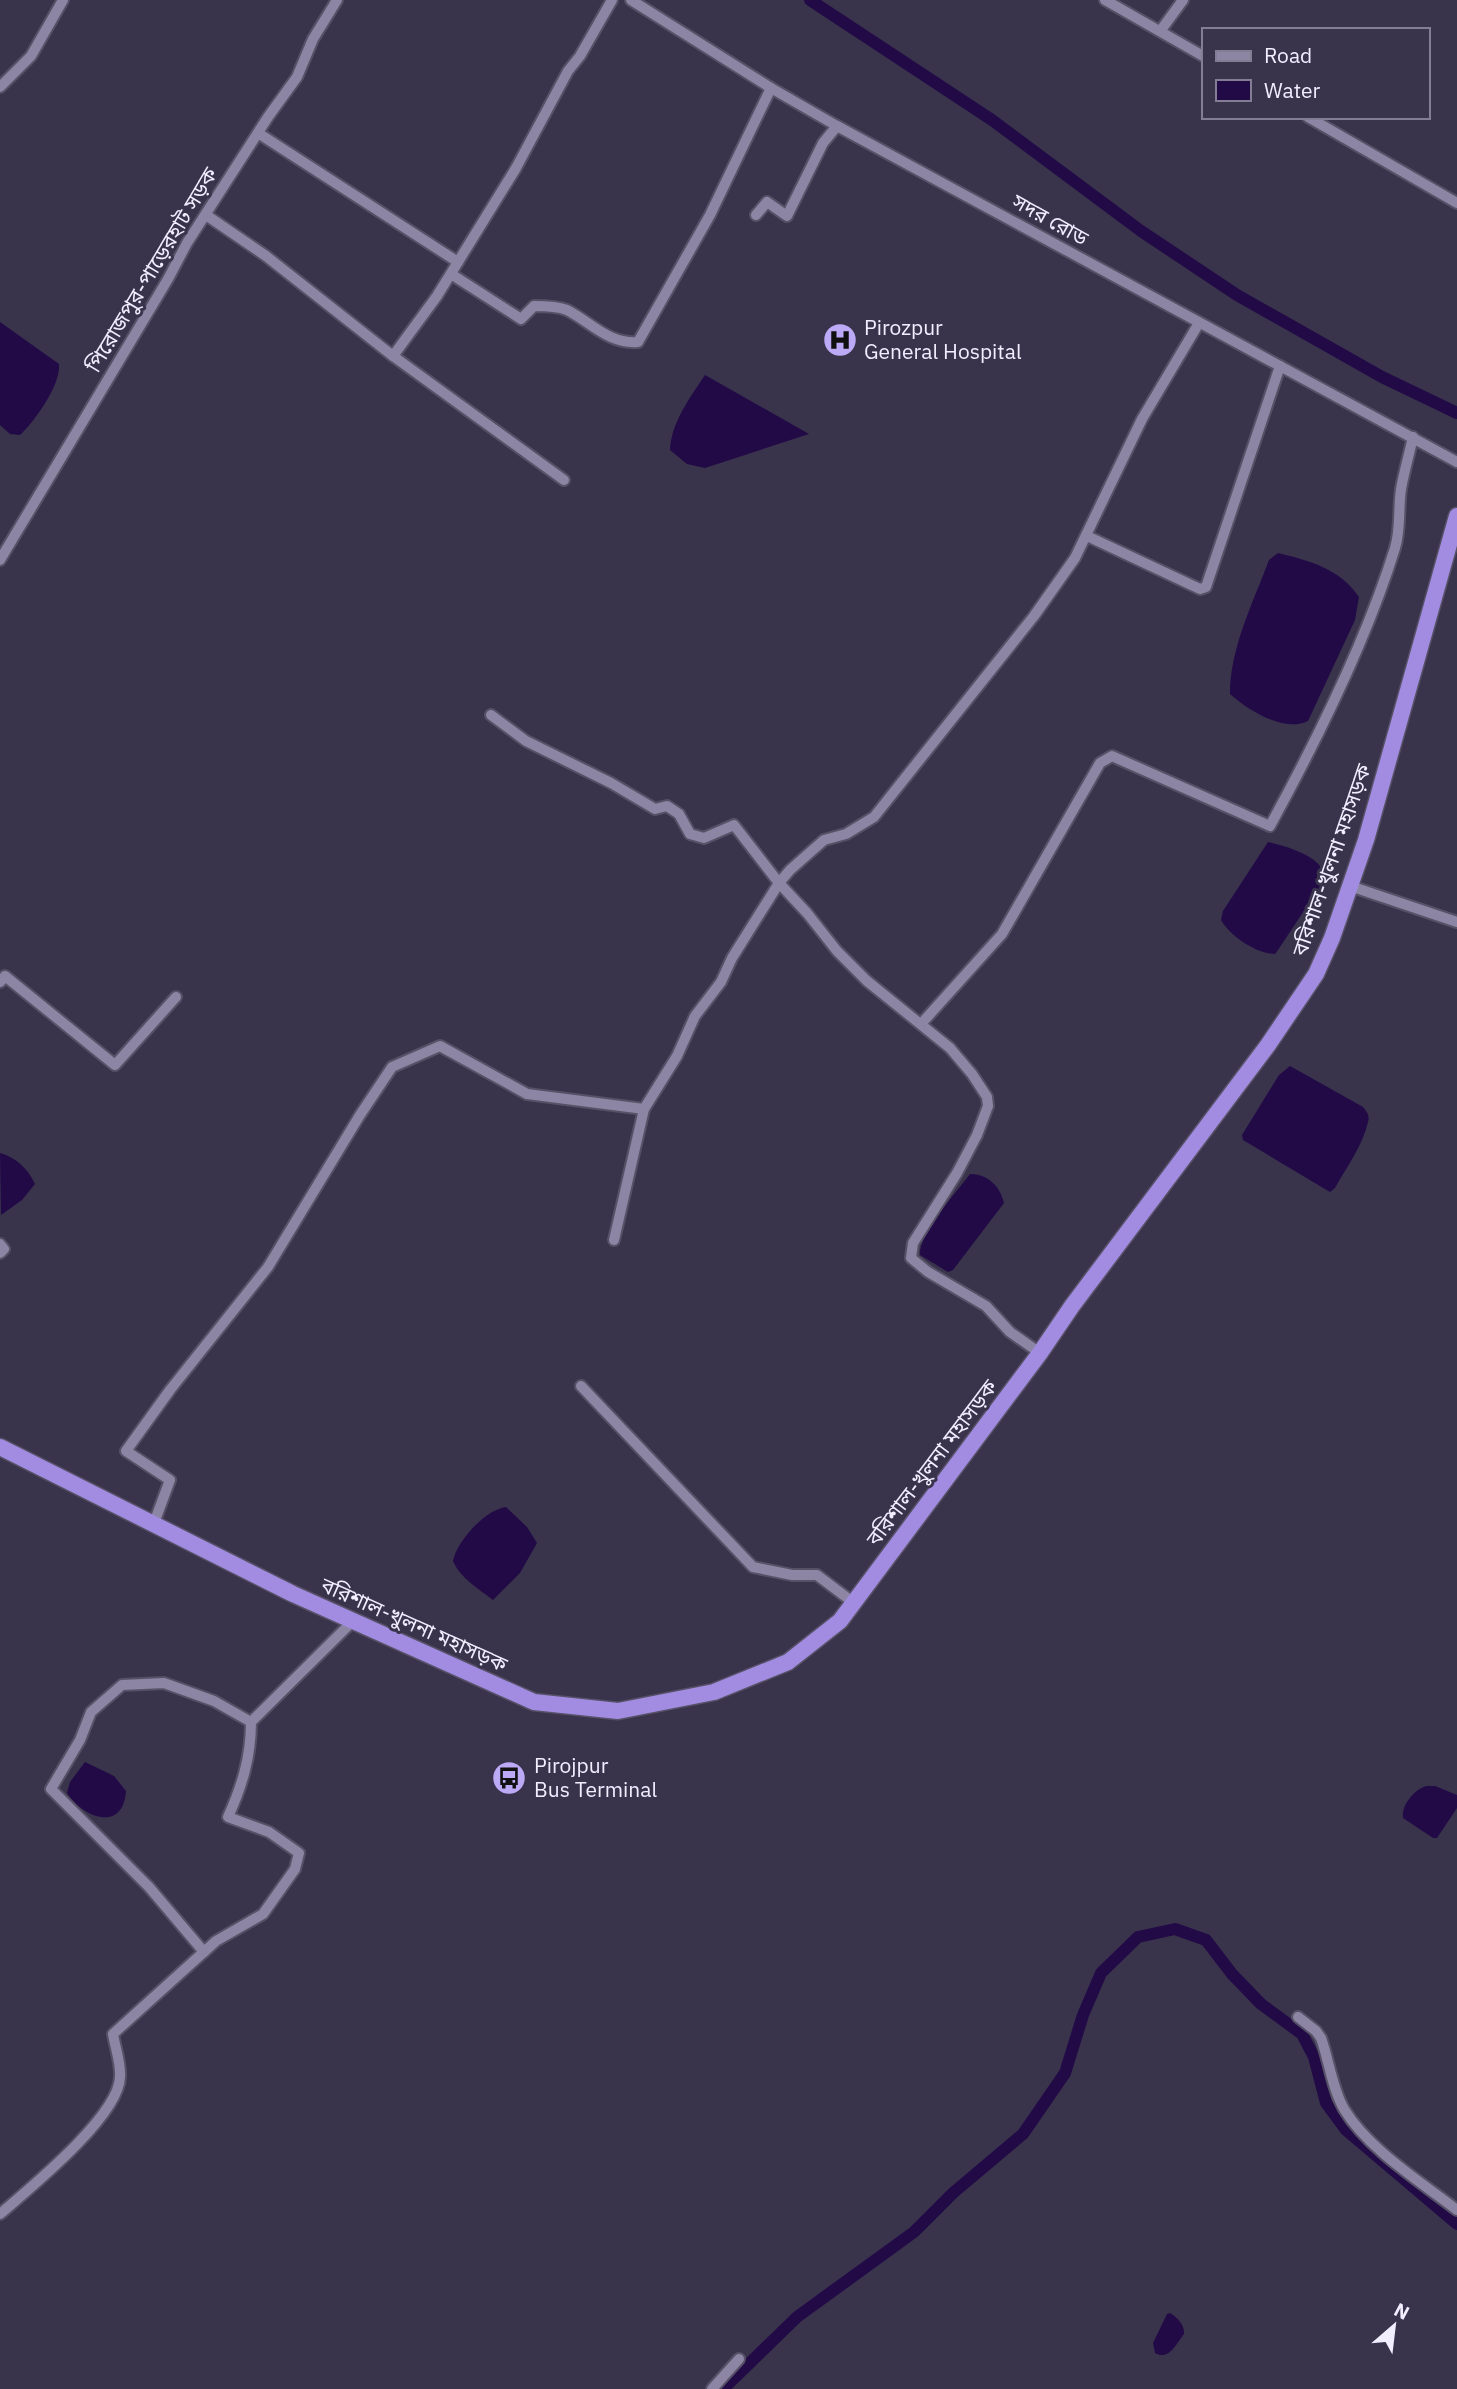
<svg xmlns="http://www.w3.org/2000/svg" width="1457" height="2389" font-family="'IBM Plex Sans','Noto Sans Bengali',sans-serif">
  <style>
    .water { fill: #220a47 }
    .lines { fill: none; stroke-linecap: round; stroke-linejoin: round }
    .canal { stroke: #220a47; stroke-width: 12 }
    .minor-casing { stroke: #565167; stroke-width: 14 }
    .highway-casing { stroke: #565167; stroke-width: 19 }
    .minor { stroke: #8c85a3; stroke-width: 10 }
    .highway { stroke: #a28ce2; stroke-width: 16 }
    .labels { text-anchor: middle; stroke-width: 6; stroke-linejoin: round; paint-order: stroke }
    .street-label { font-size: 21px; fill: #f1eeff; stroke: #39334c }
    .poi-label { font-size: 21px; fill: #f1eeff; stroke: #39334c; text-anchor: start }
  </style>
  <rect width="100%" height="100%" fill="#39334c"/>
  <g class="water">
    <path d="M0,322L59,364C61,385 34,422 20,435L10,434L0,425Z"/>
    <path d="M705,375L809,434L705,468L687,464L670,450C671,423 691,396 705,375Z"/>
    <path d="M1278,553C1310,561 1339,568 1359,597L1355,620L1308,721C1284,733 1248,710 1230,694C1230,648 1253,603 1269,560Z"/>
    <path d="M1268,842C1283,845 1321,856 1323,873C1323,877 1321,881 1321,885L1278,950L1275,954C1257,954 1230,936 1221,920L1223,911Z"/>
    <path d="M1290,1066L1363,1107C1367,1112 1370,1116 1368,1122C1363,1145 1346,1168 1335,1188L1330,1192L1243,1140L1242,1135L1279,1075Z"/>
    <path d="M0,1153C17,1158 27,1168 35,1184L22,1200L1,1215Z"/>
    <path d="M970,1174C988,1174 1000,1186 1004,1203L953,1270L948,1272L920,1255C919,1233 956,1193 970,1174Z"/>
    <path d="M506,1507L527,1527L537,1543L520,1573L493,1600C479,1589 460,1578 453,1561C457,1541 485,1510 506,1507Z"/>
    <path d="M85,1762L114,1776L126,1791C123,1833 83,1818 67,1793L70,1782Z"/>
    <path d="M1426,1786H1435L1457,1795V1808L1437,1838H1433L1403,1818C1401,1805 1414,1790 1426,1786Z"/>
    <path d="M1170,2313C1177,2317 1185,2325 1184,2334C1176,2344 1169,2361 1155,2353L1153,2343L1167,2314Z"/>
  </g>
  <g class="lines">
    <g class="canal">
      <path d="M810,0L992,120L1141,231L1237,295L1382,377L1457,413"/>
      <path d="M723,2389L797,2317L914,2232L953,2193L1023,2134L1065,2073L1083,2015L1101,1973L1138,1937L1175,1929L1206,1940L1232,1974L1261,2004L1302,2034L1314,2057L1326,2103L1346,2130L1457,2224"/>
    </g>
    <g class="minor-casing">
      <g id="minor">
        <path d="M631,0L771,88L837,126L1457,462"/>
        <path d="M1105,0L1203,56"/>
        <path d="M1161,30L1183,0"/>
        <path d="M0,87L31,56L63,0"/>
        <path d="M1308,117L1457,203"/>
        <path d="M258,133L458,262"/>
        <path d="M206,215L266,256L393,356L564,480"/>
        <path d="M756,215L767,202L787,216L823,143L837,126"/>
        <path d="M451,274L521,319L534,306C544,306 557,306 567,310C592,323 608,344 638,342L710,215L771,88"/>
        <path d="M393,356L437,296L516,168L568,71L580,56L612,0"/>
        <path d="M1087,536L1200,589L1206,587L1280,366"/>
        <path d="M0,560L168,279L187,243L268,117L297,77L313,39L337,0"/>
        <path d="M491,715L526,741L611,783L655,809L667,806L679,814L690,834L704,838L734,825L779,883L807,913L837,951L867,981L950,1048L972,1074L987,1097L988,1106L977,1135L957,1173L913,1243L911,1258L928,1272L986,1306L1010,1332L1040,1353"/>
        <path d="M1350,886L1457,922"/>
        <path d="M0,982L5,976L115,1065L176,997"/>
        <path d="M921,1024L1002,934L1100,763L1112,756L1270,826C1317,740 1366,642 1395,548C1401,529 1398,509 1401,489C1404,472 1409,455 1413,437"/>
        <path d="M614,1240L644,1109L677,1056L695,1016L721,982L732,958L779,883L790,870L824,840L846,834L874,817L1034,616L1075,558L1142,419L1199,323"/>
        <path d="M0,1244L4,1249L0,1253"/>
        <path d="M581,1386L753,1567L792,1575H817L854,1603"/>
        <path d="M154,1523L170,1480L126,1451L170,1390L268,1267L360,1115L392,1067L440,1046L527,1094L644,1109"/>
        <path d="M204,1952L149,1887L51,1789L80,1740L91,1712L122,1685L164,1683L214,1701L251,1722"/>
        <path d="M1298,2017L1316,2031L1321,2038C1329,2060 1332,2088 1344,2109C1368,2149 1421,2182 1457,2210"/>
        <path d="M0,2214C30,2188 119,2116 120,2077C121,2063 115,2047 113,2034L216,1941L263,1914L295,1869L299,1853L269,1832L228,1817C242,1786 251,1757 251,1722L353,1621"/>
        <path d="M712,2389L739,2359"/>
      </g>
    </g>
    <g class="highway-casing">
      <path id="highway" d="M0,1447L293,1594L534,1702L618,1711L714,1692L788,1662L840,1621L1040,1353L1072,1306L1268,1045L1316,974L1332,938L1366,840L1457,516"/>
    </g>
    <use href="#minor" class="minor"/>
    <use href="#highway" class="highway"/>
  </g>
  <defs>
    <g id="hospital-disc" transform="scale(1.75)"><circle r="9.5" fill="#bcaaf6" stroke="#39334c"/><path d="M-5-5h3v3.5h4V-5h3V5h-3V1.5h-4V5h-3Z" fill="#111"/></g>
    <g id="bus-disc" transform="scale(1.75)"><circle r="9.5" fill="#bcaaf6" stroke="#39334c"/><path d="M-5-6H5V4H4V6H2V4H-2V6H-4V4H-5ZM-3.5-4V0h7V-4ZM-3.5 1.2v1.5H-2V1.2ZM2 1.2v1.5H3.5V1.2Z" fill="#111"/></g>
  </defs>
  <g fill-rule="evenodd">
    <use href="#hospital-disc" x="840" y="340"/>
    <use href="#bus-disc" x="509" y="1778"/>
  </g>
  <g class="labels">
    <g class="street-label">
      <text transform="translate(1050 220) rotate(29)" y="7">সদর রোড</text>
      <text transform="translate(152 270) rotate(-59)" y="7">পিরোজপুর-পাড়েরহাট সড়ক</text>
      <text transform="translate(1332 860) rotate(-71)" y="7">বরিশাল-খুলনা মহাসড়ক</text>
      <text transform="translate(932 1463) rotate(-53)" y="7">বরিশাল-খুলনা মহাসড়ক</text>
      <text transform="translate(414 1625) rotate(24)" y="7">বরিশাল-খুলনা মহাসড়ক</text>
    </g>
    <g class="poi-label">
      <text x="864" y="335">Pirozpur<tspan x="864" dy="24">General Hospital</tspan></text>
      <text x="534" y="1773">Pirojpur<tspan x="534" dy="24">Bus Terminal</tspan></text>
    </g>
  </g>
  <rect x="1202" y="28" width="228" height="91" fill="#39334c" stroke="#837e94" stroke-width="2"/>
  <rect x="1216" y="51" width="35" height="10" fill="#8c85a3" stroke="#837e94" stroke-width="2"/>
  <text x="1264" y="63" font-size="21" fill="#f1eeff">Road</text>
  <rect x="1216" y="80" width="35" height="21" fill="#220a47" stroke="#837e94" stroke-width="2"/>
  <text x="1264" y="98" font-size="21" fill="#f1eeff">Water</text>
  <g transform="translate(1394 2326) rotate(28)" stroke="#39334c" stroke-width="5" paint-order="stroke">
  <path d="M0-5L12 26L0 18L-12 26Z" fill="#f1eeff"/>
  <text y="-10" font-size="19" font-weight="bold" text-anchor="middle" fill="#f1eeff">N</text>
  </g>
</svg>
